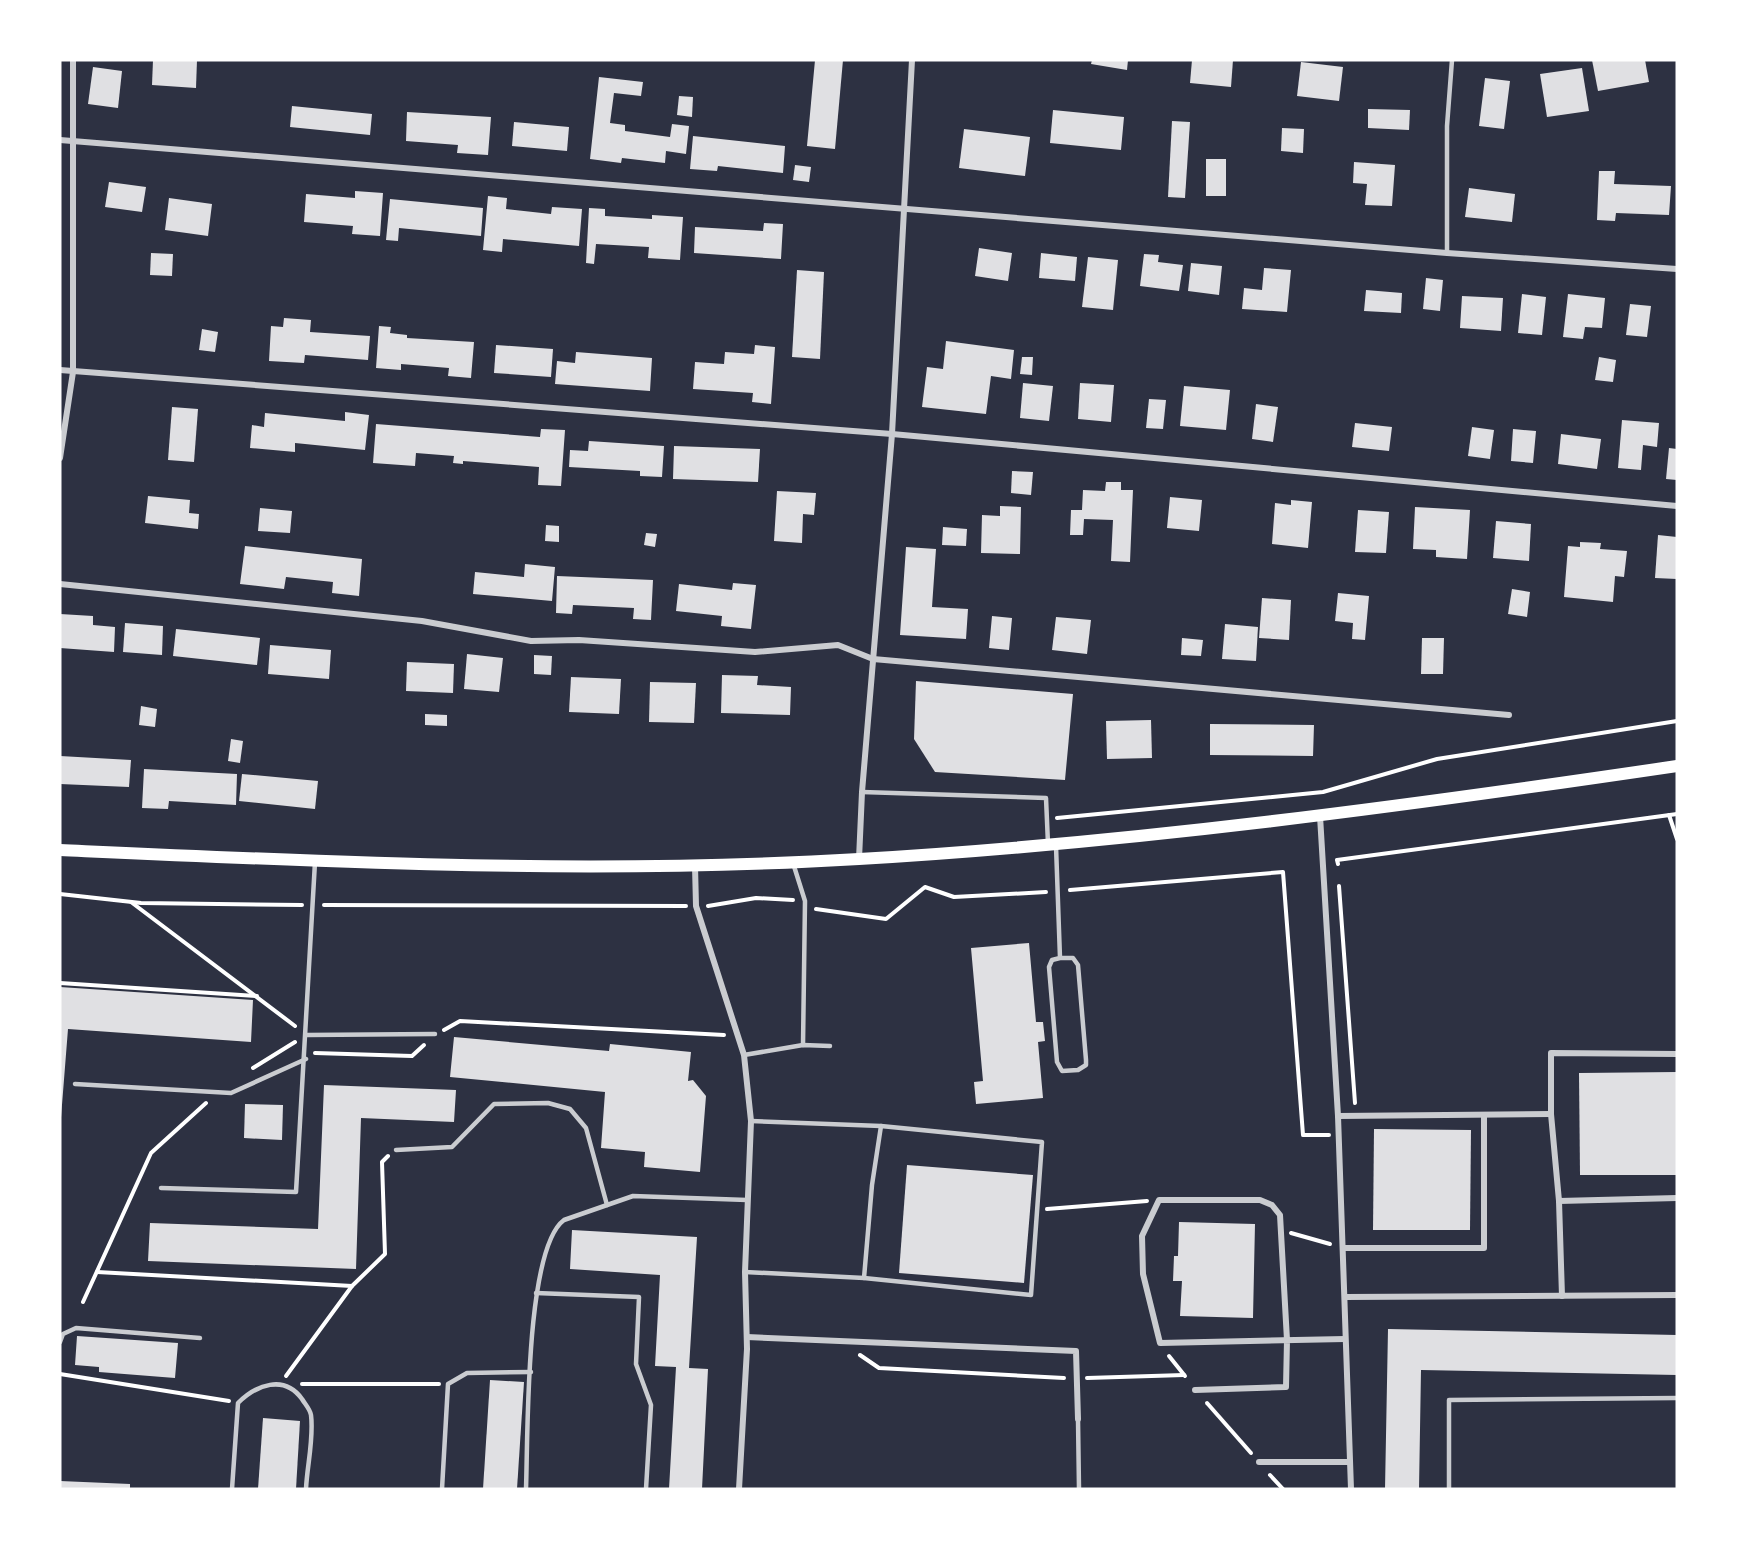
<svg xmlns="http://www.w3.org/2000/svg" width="1737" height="1549" font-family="'Source Sans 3',sans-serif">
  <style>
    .building { fill: #e0e0e3 }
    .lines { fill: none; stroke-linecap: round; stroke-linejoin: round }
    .path { stroke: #fff; stroke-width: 4 }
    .service { stroke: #caccd0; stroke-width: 4.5 }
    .minor { stroke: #caccd0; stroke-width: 6 }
    .secondary { stroke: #fff; stroke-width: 12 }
  </style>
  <rect width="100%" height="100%" fill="#2d3142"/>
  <g class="building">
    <path d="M153,60H197L196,88L152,85Z"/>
    <path d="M815,60H843L835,149L807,146Z"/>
    <path d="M1092,60H1128L1127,70L1091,64Z"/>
    <path d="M1192,60H1233L1231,87L1190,83Z"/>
    <path d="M1592,60H1645L1649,82L1598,91Z"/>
    <path d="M1301,62L1343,67L1339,101L1297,96Z"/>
    <path d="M93,67L122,71L118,108L88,104Z"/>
    <path d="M1582,68L1589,111L1547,117L1540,74Z"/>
    <path d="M599,77L643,82L641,96L614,93L610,123L625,125V131L670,137L672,124L689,126L686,154L666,151L665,163L622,158L621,163L590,159Z"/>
    <path d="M1485,78L1510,81L1504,129L1479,126Z"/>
    <path d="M679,96L693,97L692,117L677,115Z"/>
    <path d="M292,106L372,114L370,135L290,127Z"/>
    <path d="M1368,109L1410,110L1409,130L1368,128Z"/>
    <path d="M1053,110L1124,117L1121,150L1050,143Z"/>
    <path d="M407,112L491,117L488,155L457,153L458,145L406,141Z"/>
    <path d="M1172,121L1190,122L1185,198L1168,197Z"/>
    <path d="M514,122L569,127L567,151L512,146Z"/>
    <path d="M1282,128L1304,129L1303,153L1281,151Z"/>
    <path d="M964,129L1030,137L1025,176L959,168Z"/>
    <path d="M693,136L785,146L783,173L718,166L717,171L690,169Z"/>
    <rect x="1206" y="159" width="20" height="37"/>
    <path d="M1354,162L1395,165L1392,206L1365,205L1367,184L1353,183Z"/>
    <path d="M795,165L811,167L809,182L793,180Z"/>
    <path d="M1599,171H1615L1614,184L1671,186L1669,215L1616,213L1615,221L1597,220Z"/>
    <path d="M109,182L146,187L142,212L105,207Z"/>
    <path d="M1469,188L1515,194L1512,222L1465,217Z"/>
    <path d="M355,191L383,193L380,236L352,234L353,226L304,222L306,194L355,198Z"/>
    <path d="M488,196L507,198L506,209L551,214L552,207L582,209L579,246L503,239L502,252L483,250Z"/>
    <path d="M169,198L212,204L208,236L165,230Z"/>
    <path d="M390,199L483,208L481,236L399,228L398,241L386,240Z"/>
    <path d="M589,208L605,209V216L652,219V215L683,217L680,260L648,258L649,247L596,244L594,264L586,263Z"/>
    <path d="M764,223L783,224L781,259L694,253L695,227L763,231Z"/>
    <path d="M979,248L1012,253L1008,281L975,276Z"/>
    <path d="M151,253L173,254L172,276L150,275Z"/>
    <path d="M1041,253L1077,257L1075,281L1039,278Z"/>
    <path d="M1144,254L1159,255L1158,262L1183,265L1179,291L1140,286Z"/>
    <path d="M1088,257L1118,260L1113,310L1082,307Z"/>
    <path d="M1191,263L1222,266L1219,295L1188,291Z"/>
    <path d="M1264,268L1291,270L1287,312L1242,309L1244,288L1262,290Z"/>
    <path d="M797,270L824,272L820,359L792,357Z"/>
    <path d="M1426,278L1443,280L1440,311L1423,309Z"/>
    <path d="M1366,290L1402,293L1401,313L1364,311Z"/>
    <path d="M1522,294L1546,297L1542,335L1518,333Z"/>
    <path d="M1568,294L1605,298L1602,328L1585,327L1583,339L1563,337Z"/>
    <path d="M1462,296L1503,298L1501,331L1460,328Z"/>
    <path d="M1630,304L1651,306L1647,337L1626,335Z"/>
    <path d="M284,318L311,320L310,332L370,336L368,360L305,355L304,363L269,361L271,326L283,327Z"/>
    <path d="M379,326L391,327L390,333L407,335V338L474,342L471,378L448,376L449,368L401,364V370L376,368Z"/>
    <path d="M202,329L218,332L215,352L199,350Z"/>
    <path d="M946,341L1014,350L1011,379L991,376L986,414L922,407L927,367L943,369Z"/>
    <path d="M496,345L553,349L551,377L494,373Z"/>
    <path d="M755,345L775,347L771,404L752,402L753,393L693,389L695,362L724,364L725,352L754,354Z"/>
    <path d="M576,352L652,358L650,391L555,384L557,361L575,363Z"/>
    <path d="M1022,357H1033L1032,375L1020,374Z"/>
    <path d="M1599,357L1616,360L1613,382L1595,380Z"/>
    <path d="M1023,383L1053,386L1049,421L1020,418Z"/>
    <path d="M1080,383L1114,385L1111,422L1078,419Z"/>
    <path d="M1184,386L1230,390L1226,430L1180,426Z"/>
    <path d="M1149,399L1166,400L1163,429L1146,428Z"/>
    <path d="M1256,404L1278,407L1273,442L1252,439Z"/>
    <path d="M172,407L198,409L194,462L168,460Z"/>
    <path d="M345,412L369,415L365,450L295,443V452L250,448L252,425L264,427L265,413L345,421Z"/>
    <path d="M1622,420L1659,423L1657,447L1643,445L1641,470L1618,468Z"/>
    <path d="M1355,423L1392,427L1389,451L1352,447Z"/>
    <path d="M376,424L540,437L541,429L565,430L561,486L538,485L539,467L463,461V464L453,463L454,456L416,453L415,466L373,463Z"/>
    <path d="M1472,427L1494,430L1490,459L1468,456Z"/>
    <path d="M1513,429L1536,431L1533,463L1511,461Z"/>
    <path d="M1561,434L1601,439L1597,469L1558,464Z"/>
    <path d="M589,441L664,446L662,477L640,476V471L569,467L570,450L588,451Z"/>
    <path d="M674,446L760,449L758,482L673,479Z"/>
    <path d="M1669,448L1677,449V480L1666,479Z"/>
    <path d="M1012,471L1033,472L1031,495L1011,493Z"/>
    <path d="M1106,482H1121V490H1133L1130,562L1111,561L1113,520L1084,519L1083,535H1070L1071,510H1082L1083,490L1105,491Z"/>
    <path d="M777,491L816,493L814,515L803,514L802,543L774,541Z"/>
    <path d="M148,496L190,500L189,513L199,514L198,529L145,523Z"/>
    <path d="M1170,497L1202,500L1199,531L1167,528Z"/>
    <path d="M1291,500L1312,502L1308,548L1272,544L1275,503L1291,505Z"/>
    <path d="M1000,506L1021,507L1020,554L981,553L982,515L1000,516Z"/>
    <path d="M1415,507L1470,510L1467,559L1436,557V550L1413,549Z"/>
    <path d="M260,508L292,511L290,533L258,531Z"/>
    <path d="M1358,510L1389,512L1386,553L1355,552Z"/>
    <path d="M1496,521L1531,524L1529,561L1493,558Z"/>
    <path d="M546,525L559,526V542L545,541Z"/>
    <path d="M943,527L967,529L966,546L942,545Z"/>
    <path d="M646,533L657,534L655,547L644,545Z"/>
    <path d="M1658,535L1677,537V579L1655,578Z"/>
    <path d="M1580,542L1601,543L1600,549L1627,551L1624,577L1615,576L1613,602L1564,597L1568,546L1580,547Z"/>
    <path d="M245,546L362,559L359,596L332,593L333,582L286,577L284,589L240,584Z"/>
    <path d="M906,547L936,549L932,607L968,609L966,639L900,635Z"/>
    <path d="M525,564L555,567L552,601L473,594L475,572L524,577Z"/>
    <path d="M557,576L653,580L651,620L633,619L634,608L573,605L572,614L556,613Z"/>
    <path d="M733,583L756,585L751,629L721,626L722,616L676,611L679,584L732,590Z"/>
    <path d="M1512,589L1530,592L1527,617L1508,614Z"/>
    <path d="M1338,593L1369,596L1365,640L1352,639L1353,623L1335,621Z"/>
    <path d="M1262,598L1291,600L1289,640L1259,638Z"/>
    <path d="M60,614L93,616V625L115,627L114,652L60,648Z"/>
    <path d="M992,616L1012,618L1009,650L989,648Z"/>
    <path d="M1056,617L1091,620L1087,654L1052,650Z"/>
    <path d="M125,623L163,626L162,655L123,652Z"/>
    <path d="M1225,624L1258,627L1256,661L1222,659Z"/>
    <path d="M176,629L260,638L257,665L173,656Z"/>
    <path d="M1182,638L1203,640L1201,656L1181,655Z"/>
    <path d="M1422,638H1444L1443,674H1421Z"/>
    <path d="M270,645L331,650L329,679L268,674Z"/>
    <path d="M467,654L503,658L499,692L464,689Z"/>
    <path d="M534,655L552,656L551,675L534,674Z"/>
    <path d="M407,662L454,664L453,693L406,691Z"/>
    <path d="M722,675L758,676L757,685L791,687L790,715L721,713Z"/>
    <path d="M571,677L621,679L619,714L569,712Z"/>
    <path d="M916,681L1073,694L1065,780L935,772L914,739Z"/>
    <path d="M650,682L696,683L694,723L649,722Z"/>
    <path d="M141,706L157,709L155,727L139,725Z"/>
    <path d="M425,714L447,715V726L425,725Z"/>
    <path d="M1151,720L1152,758L1107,759L1106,721Z"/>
    <path d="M1210,724L1314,725L1313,756L1210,755Z"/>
    <path d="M231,739L243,741L240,763L228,761Z"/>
    <path d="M60,756L131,760L129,787L60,784Z"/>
    <path d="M144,769L237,774L236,805L169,801L168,809L142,808Z"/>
    <path d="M242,774L318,781L315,809L239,801Z"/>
    <path d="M1029,943L1036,1022H1043L1045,1041L1038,1042L1043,1098L976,1104L974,1082L983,1081L971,948Z"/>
    <path d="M60,987L253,1000L251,1042L68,1029L60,1130Z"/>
    <path d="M454,1037L609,1051L610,1044L691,1052L688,1081L693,1080L706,1096L700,1172L644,1167L645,1152L601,1148L605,1092L450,1077Z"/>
    <path d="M1677,1072V1175H1580L1579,1073Z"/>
    <path d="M324,1085L456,1090L454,1122L361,1118L356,1269L148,1261L150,1223L318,1229Z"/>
    <path d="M245,1104L283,1105L282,1140L244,1138Z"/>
    <path d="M1374,1129L1471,1130L1470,1230H1373Z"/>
    <path d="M907,1165L1033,1175L1024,1283L899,1273Z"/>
    <path d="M1179,1222L1255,1224L1253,1318L1180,1316L1182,1281H1173L1174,1256H1178Z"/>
    <path d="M572,1230L697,1237L689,1368L708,1369L702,1489H669L676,1367L655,1366L660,1275L570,1269Z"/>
    <path d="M1388,1329L1677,1335V1375L1421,1370L1419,1489H1385Z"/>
    <path d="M77,1336L178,1343L175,1378L99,1372V1367L75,1365Z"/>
    <path d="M490,1380L524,1382L517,1489H483Z"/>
    <path d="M263,1418L300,1421L296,1489H258Z"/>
    <path d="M60,1481L130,1484V1489H60Z"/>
  </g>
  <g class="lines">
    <g class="path">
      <path d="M1669,815L1677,839"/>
      <path d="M1057,818L1323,792L1437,759L1677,721"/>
      <path d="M1338,864L1337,860L1677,814"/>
      <path d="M1339,886L1355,1103"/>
      <path d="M1070,890L1283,872L1303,1135H1329"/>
      <path d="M60,894L141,903L302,905"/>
      <path d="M131,902L295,1026"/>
      <path d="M324,905L686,906"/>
      <path d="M708,906L756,898L793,900"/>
      <path d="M816,909L886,919L925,887L954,897L1046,892"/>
      <path d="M60,983L257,996"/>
      <path d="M444,1030L460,1021L724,1035"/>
      <path d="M315,1053L412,1056L424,1045"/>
      <path d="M253,1068L295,1042"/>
      <path d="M1047,1209L1147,1201"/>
      <path d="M1291,1233L1330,1244"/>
      <path d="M97,1272L352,1286L385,1254L382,1162L388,1156"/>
      <path d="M83,1302L151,1153L206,1103"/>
      <path d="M860,1355L879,1368L1064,1378"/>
      <path d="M1169,1356L1185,1376"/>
      <path d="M60,1374L229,1401"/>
      <path d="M286,1376L352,1286"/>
      <path d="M1087,1378L1184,1375"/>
      <path d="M302,1384H439"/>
      <path d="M1207,1403L1251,1453"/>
      <path d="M1270,1475L1283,1489"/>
    </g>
    <g class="service">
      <path d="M1447,253V126L1452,60"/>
      <path d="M862,792L1046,798L1048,844"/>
      <path d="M1056,846L1060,958H1073L1078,965L1086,1060V1065L1078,1070L1062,1071L1057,1062L1049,967L1052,960L1060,958"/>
      <path d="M793,863L805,901L803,1045"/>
      <path d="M307,1035L435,1034"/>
      <path d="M744,1055L803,1045L830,1046"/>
      <path d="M75,1084L231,1093L306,1059"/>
      <path d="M751,1121L881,1126L1042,1142L1031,1295L864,1278"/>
      <path d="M396,1150L452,1147L494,1104L548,1103L570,1109L586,1128L607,1205"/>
      <path d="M161,1188L296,1192L315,862"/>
      <path d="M745,1272L864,1278L872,1185L881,1126"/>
      <path d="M536,1293L639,1297L636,1364L651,1405L646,1489"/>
      <path d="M60,1342L63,1334L76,1328L200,1338"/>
      <path d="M1078,1419L1079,1489"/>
      <path d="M232,1489L238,1403C256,1385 284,1374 302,1399C305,1404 310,1409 311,1415C314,1438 307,1466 306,1489"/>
      <path d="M442,1489L448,1384L467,1373L531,1372"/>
      <path d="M526,1489C528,1437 525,1249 564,1220L633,1196L747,1200"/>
      <path d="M1449,1489V1400L1677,1398"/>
    </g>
    <g class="minor">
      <path d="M60,140L1447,253L1677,269"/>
      <path d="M60,370L892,434L1677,506"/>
      <path d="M60,458L73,372V60"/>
      <path d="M60,584L422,621L531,641L579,640L755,652L838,645L873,659L1509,715"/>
      <path d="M1320,816L1338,1116L1351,1489"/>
      <path d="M859,859L862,792L892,434L912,60"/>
      <path d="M695,866L696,906L744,1055L751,1121L745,1272L747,1349L739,1489"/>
      <path d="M1677,1054L1551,1053V1114L1559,1201L1677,1198"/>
      <path d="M1338,1116L1551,1114"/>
      <path d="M1559,1201L1562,1296"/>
      <path d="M1344,1248H1484V1116"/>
      <path d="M1345,1297L1677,1295"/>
      <path d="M747,1337L1076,1351L1078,1419"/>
      <path d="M1195,1390L1286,1387L1287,1340L1280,1215L1272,1205L1260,1200H1159L1142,1236L1143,1274L1160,1343L1345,1339"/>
      <path d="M1259,1462H1350"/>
    </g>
    <path class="secondary" d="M60,850C326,862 593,875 859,859C1133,843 1406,806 1677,766"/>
  </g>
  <rect width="1737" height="1549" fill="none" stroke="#ffffff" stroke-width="123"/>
</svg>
